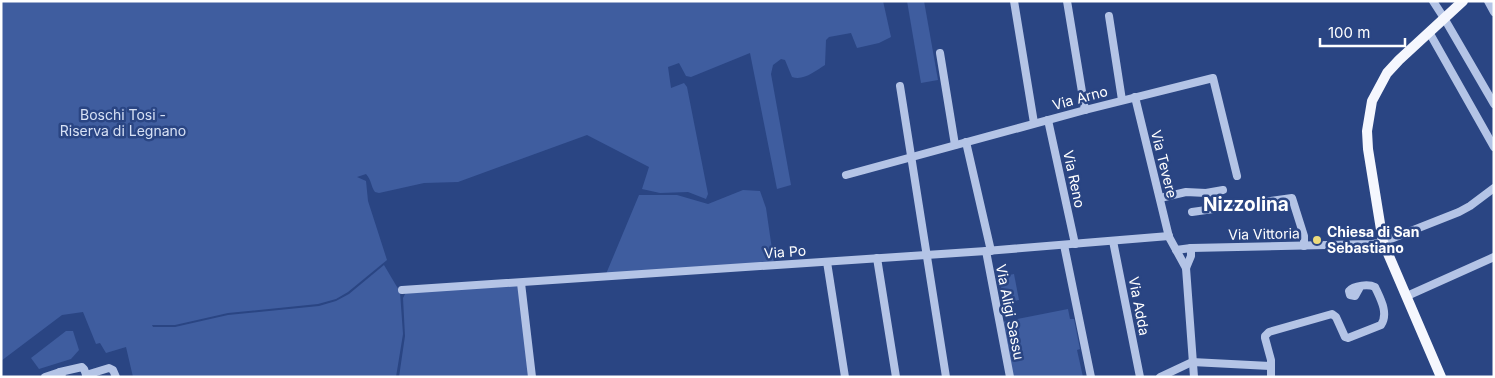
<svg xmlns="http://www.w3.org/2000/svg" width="1495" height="378" font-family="Inter,sans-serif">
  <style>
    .green { fill: #3f5d9f }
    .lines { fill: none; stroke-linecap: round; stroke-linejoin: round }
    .minor { stroke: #b4c4e6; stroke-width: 8 }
    .major { stroke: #f5f7fe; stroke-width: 10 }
    .poi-dot { fill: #eddb7c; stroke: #2a4583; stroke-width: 2 }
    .labels { text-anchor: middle; stroke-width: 5; stroke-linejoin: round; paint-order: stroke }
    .street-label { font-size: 14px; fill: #fff; stroke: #2a4583 }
    .park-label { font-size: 14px; fill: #d7e1f5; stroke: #2a4583 }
    .poi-label { font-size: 14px; font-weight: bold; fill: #fff; stroke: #2a4583; text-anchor: start }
    .district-label { font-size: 19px; font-weight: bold; fill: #fff; stroke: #2a4583 }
  </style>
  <rect width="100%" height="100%" fill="#2a4583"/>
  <g class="green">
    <path d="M1,1H883L891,37L879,43L857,48L851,33L829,37L826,40L825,65C815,71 804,81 792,77L785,60L781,59L773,65L771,74L791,185L777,189L750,53L691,77L686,76L679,63L668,67L671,88L684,83L687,87L708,194L706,199L688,192L660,193L642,189L649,167L587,135L458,182L424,183L379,193L375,192C371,187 372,181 366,174L357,177L366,181L368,201L387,260L348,292L336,299L318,304L228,313L175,325H152L153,327H175L228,315L319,306L336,301L349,294L384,265L400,292L403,334L396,377H133L126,347L106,353L100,343L96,344L83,312L62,315L1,361Z"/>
    <path d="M907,1H924L938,80L921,83Z"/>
    <path d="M743,190L760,191L766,208L774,263L606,274L639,195H677L708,204Z"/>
    <path d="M1014,274L1019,300L1004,303L999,277Z"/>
    <path d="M518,285L529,377H399L405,336L403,298L406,292Z"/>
    <path d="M1068,309L1070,319H1074L1080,349L1077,350L1083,377H1013L1002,322Z"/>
    <path d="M66,331H73L79,350L71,359L39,369L31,358Z"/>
  </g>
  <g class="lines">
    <g class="minor">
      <path d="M1014,1L1034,123"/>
      <path d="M1067,1L1085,110"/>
      <path d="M1433,1L1444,18L1494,104"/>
      <path d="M1488,1L1494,12"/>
      <path d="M1109,16L1122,100"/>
      <path d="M1429,32L1494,147"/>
      <path d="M940,53L955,145"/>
      <path d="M900,86L946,377"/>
      <path d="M1135,97L1169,237L1186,268"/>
      <path d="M1048,120L1075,244"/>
      <path d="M966,142L991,251"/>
      <path d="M846,175L1085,110L1213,78L1237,176"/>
      <path d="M1160,198L1186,192L1206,193L1223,190"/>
      <path d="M1192,212L1292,198L1304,236V246"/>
      <path d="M1113,241L1140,377"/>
      <path d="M1064,245L1091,377"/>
      <path d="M1191,248V256L1186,268L1194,377"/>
      <path d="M1176,250L1191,248L1372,244L1383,242L1459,212L1470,206L1494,188"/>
      <path d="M986,251L1010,377"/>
      <path d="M877,258L896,377"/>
      <path d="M827,262L845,377"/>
      <path d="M521,283L532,377"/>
      <path d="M402,290L986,251L1169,236"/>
      <path d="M1407,296L1494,257"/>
      <path d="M60,372L82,367L84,369L87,377"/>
      <path d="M86,375L109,368L113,370L116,377"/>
      <path d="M45,377L60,372L62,377"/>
      <path d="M1160,377L1192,362L1270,366"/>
      <path d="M1271,377V360L1265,338V336L1269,332L1332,314L1336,317L1345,337L1348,338L1381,325C1389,313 1380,298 1375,287C1369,284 1354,285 1349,291L1350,295L1355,296L1360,287"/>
    </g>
    <path class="major" d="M1441,377L1383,242L1368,149L1367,131L1372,101L1387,73L1399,60L1463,1"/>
  </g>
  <circle class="poi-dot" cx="1317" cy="240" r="5"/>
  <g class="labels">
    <g class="street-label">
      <text transform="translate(1080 98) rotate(-15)" y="5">Via Arno</text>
      <text transform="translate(1164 164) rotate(76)" y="5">Via Tevere</text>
      <text transform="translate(1074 179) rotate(78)" y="5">Via Reno</text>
      <text transform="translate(1264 234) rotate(-1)" y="5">Via Vittoria</text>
      <text transform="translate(785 252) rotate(-4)" y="5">Via Po</text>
      <text transform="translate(1139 306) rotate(79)" y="5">Via Adda</text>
      <text transform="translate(1010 312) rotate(79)" y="5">Via Aligi Sassu</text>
    </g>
    <g class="park-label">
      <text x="123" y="120">Boschi Tosi -<tspan x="123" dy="16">Riserva di Legnano</tspan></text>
    </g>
    <g class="poi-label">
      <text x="1327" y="237">Chiesa di San<tspan x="1327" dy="16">Sebastiano</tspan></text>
    </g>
    <g class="district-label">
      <text x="1246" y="211">Nizzolina</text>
    </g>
  </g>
  <rect width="1495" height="378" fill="none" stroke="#ffffff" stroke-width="5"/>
  <path d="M1320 38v8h85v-8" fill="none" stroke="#ffffff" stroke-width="2.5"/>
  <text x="1328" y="38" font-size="15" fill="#ffffff" stroke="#2a4583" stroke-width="4" paint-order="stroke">100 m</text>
</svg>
